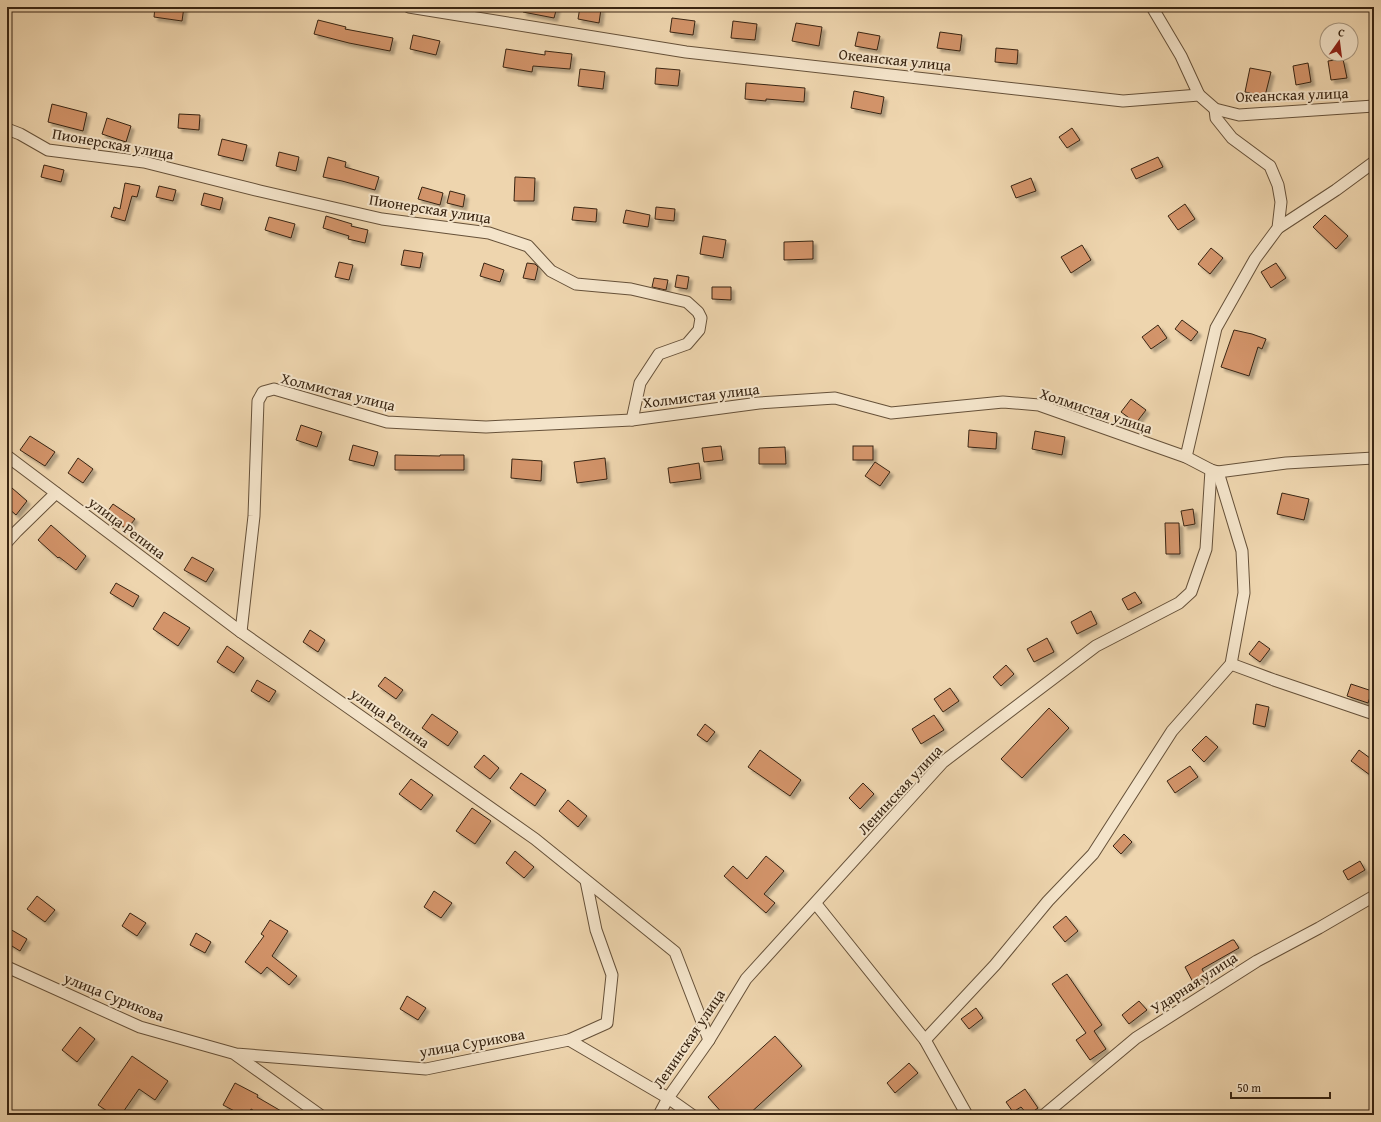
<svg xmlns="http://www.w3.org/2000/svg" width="1381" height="1122" font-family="'Gentium Book Plus',serif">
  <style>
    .building { fill: #d3946b; stroke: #392512; filter: url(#shadow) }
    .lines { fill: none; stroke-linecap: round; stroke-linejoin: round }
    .street-casing { stroke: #665139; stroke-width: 13 }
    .street { stroke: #f4e4ca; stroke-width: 11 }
    .labels { text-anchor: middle; stroke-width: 4; stroke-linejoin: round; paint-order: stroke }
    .street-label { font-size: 15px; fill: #392512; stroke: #f4e4ca }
  </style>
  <defs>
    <filter id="shadow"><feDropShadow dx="3.5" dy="3.5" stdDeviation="1" flood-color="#0004"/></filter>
  </defs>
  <rect width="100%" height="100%" fill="#eed5ae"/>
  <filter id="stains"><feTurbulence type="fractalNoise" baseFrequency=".005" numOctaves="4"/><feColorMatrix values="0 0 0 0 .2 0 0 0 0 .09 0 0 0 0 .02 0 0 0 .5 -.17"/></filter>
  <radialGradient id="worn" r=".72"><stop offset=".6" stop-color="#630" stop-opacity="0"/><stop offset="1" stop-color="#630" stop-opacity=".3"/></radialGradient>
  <g class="building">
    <path d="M155,7H184L182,21L154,17Z"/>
    <path d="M523,7H557L554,18L523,12Z"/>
    <path d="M580,7L601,9L599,23L578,19Z"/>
    <path d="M672,18L695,21L693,35L670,32Z"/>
    <path d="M318,20L346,27L345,29L393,38L390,51L349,43L314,34Z"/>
    <path d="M733,21L757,24L755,40L731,38Z"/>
    <path d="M796,23L822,27L819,46L792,41Z"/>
    <path d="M858,32L880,36L877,50L855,46Z"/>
    <path d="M940,32L962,35L960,51L937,48Z"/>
    <path d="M413,35L440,41L436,55L410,49Z"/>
    <path d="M996,48L1018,50L1017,64L995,62Z"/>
    <path d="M506,49L545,55V51L572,54L570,69L533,66L532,72L503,67Z"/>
    <path d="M1343,59L1347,78L1331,80L1328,61Z"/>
    <path d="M1308,63L1311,82L1296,85L1293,66Z"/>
    <path d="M656,68L680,70L678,86L655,84Z"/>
    <path d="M1250,68L1271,72L1265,96L1245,92Z"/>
    <path d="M580,69L605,72L603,89L578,86Z"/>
    <path d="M746,83L805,88L804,102L766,99V101L745,99Z"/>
    <path d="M854,91L884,97L881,114L851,108Z"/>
    <path d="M52,104L87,113L83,131L48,122Z"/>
    <path d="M179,114L200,115L199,130L178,128Z"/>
    <path d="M107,118L131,126L126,142L102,134Z"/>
    <path d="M1072,128L1080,140L1067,148L1059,137Z"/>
    <path d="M222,139L247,145L243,161L218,155Z"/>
    <path d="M279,152L299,157L296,171L276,166Z"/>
    <path d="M328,157L346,162L345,167L379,177L375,190L342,181L323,177Z"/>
    <path d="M1158,157L1163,167L1136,179L1131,169Z"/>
    <path d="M44,165L64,170L61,182L41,177Z"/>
    <path d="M515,177L535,178L534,201H514Z"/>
    <path d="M1031,178L1036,191L1016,198L1011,186Z"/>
    <path d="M125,183L140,186L137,197L132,196L125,221L111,217L114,207L120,209Z"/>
    <path d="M159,186L176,190L173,201L156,197Z"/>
    <path d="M422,187L443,193L440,205L418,199Z"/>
    <path d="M450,191L465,195L463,207L447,203Z"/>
    <path d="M204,193L223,198L220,210L201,205Z"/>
    <path d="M1185,204L1195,219L1178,230L1168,216Z"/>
    <path d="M574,207L597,209L596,222L572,220Z"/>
    <path d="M656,207L675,209L674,221L655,219Z"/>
    <path d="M626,210L650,215L648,227L623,223Z"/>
    <path d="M1325,215L1348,236L1336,249L1313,227Z"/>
    <path d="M326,216L352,224L351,226L368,230L365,243L348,239L349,236L323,228Z"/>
    <path d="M269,217L295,224L291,238L265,230Z"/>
    <path d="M703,236L726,240L723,258L700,254Z"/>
    <path d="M813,241V259L784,260V242Z"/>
    <path d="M1082,245L1091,260L1071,273L1061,257Z"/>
    <path d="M1211,248L1223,258L1210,274L1198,264Z"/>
    <path d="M404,250L423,253L420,268L401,265Z"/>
    <path d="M339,262L353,265L349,280L335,277Z"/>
    <path d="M484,263L504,270L500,282L480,276Z"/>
    <path d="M527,263L535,264L538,267L535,280L523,278Z"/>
    <path d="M1276,263L1286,278L1271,288L1261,272Z"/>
    <path d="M677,275L689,277L687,289L675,287Z"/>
    <path d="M654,278L668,280L666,290L652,287Z"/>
    <path d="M712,287H731V300L712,299Z"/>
    <path d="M1182,320L1198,332L1191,341L1175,329Z"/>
    <path d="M1158,325L1167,338L1151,349L1142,337Z"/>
    <path d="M1234,330L1252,334L1266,339L1262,349L1258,347L1249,376L1221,367Z"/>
    <path d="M1131,399L1146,410L1136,423L1121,412Z"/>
    <path d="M301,425L322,432L317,447L296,440Z"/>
    <path d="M969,430L997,433L996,449L968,447Z"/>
    <path d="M1035,431L1065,437L1062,455L1032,449Z"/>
    <path d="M30,436L55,452L45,466L20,450Z"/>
    <path d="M353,445L378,452L374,466L349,460Z"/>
    <path d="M721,446L723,460L704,462L702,448Z"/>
    <rect x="853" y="446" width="20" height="14"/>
    <path d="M785,447L786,464H759V448Z"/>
    <path d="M395,455L440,456V455H464V470H395Z"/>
    <path d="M78,458L93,469L83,483L68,473Z"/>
    <path d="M605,458L607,479L577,483L574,462Z"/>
    <path d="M512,459L542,461L541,481L511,478Z"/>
    <path d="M875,462L890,472L880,486L865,476Z"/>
    <path d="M699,463L701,479L670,483L668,468Z"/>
    <path d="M12,488L27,501L16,515L7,507V494Z"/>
    <path d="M1282,493L1309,499L1304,520L1277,514Z"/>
    <path d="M113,504L135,519L127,529L105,515Z"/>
    <path d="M1193,509L1195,524L1184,526L1181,511Z"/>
    <path d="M1165,523H1179L1180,554H1166Z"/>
    <path d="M51,525L86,556L76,570L59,557L58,558L38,540Z"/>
    <path d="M192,557L214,569L206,582L184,570Z"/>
    <path d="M116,583L139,596L133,607L110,593Z"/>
    <path d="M1135,592L1142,603L1128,610L1122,599Z"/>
    <path d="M1091,611L1097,624L1077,634L1071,622Z"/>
    <path d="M164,612L190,628L178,646L153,629Z"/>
    <path d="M310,630L325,640L318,652L303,642Z"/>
    <path d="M1047,638L1054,652L1034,662L1027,649Z"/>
    <path d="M1259,641L1270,649L1260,662L1249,654Z"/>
    <path d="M227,646L244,658L234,673L217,662Z"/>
    <path d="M1006,665L1014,674L1001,686L993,677Z"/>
    <path d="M385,677L403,690L396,699L378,686Z"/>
    <path d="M257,680L276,691L269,702L251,691Z"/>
    <path d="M1351,684L1372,691L1368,703L1347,696Z"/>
    <path d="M950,688L959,701L943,712L934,699Z"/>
    <path d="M1256,704L1269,707L1265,727L1253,724Z"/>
    <path d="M1049,708L1069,728L1022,778L1001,759Z"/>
    <path d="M432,714L458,732L448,746L422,728Z"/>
    <path d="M934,715L944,730L921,744L912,729Z"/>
    <path d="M705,724L715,732L707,742L697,735Z"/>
    <path d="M1206,736L1218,747L1204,762L1192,750Z"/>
    <path d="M760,750L801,780L790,796L748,767Z"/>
    <path d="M1359,750L1374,761V778L1351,761Z"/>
    <path d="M484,755L499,768L490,779L474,767Z"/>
    <path d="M1190,766L1198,777L1175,793L1167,781Z"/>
    <path d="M521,773L546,790L535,806L510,788Z"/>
    <path d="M411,779L433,795L421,810L399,794Z"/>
    <path d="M863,783L874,794L860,809L849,798Z"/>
    <path d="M568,800L587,816L578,827L559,811Z"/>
    <path d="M472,808L491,821L475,844L456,831Z"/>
    <path d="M1124,834L1132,842L1121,854L1113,846Z"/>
    <path d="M515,851L534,867L524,878L506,863Z"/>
    <path d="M766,856L784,871L764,894L775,903L766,913L724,876L733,866L747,879Z"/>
    <path d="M1360,861L1365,870L1348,880L1343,871Z"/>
    <path d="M434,891L452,903L441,918L424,907Z"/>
    <path d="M37,896L55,910L45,922L27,909Z"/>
    <path d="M130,913L146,923L137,936L122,926Z"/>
    <path d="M1066,916L1078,931L1065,942L1053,927Z"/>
    <path d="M270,920L288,931L272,956L297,976L289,985L267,967L261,974L245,962L264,936L261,934Z"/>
    <path d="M10,929L27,939L20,951L7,943V934Z"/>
    <path d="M196,933L211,942L205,953L190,945Z"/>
    <path d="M1232,940H1234L1239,948L1202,969L1206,977L1194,984L1185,967Z"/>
    <path d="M1067,974L1102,1025L1094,1031L1106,1049L1090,1060L1076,1040L1086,1033L1052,984Z"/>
    <path d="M407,996L426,1008L418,1020L400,1009Z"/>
    <path d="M1139,1001L1147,1010L1129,1024L1122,1015Z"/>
    <path d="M976,1008L983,1018L969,1029L961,1019Z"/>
    <path d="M80,1027L95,1039L77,1062L62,1050Z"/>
    <path d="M775,1036L802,1066L748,1115H724L708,1097Z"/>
    <path d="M132,1056L168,1081L155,1100L139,1089L121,1115H113L98,1105Z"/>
    <path d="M909,1063L918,1073L895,1093L887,1083Z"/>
    <path d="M235,1083L258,1095L257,1097L288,1115H261L251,1109L248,1115H242L223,1105Z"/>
    <path d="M1025,1089L1038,1108L1028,1115L1021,1107L1013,1112L1006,1102Z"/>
  </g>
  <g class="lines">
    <g class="street-casing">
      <g id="street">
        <path d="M409,7L686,52L1123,101L1199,95L1215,109L1239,115L1374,106"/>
        <path d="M1152,7L1181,56L1199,95"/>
        <path d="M7,129L20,134L48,150L144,162L260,191L382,219L489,233L528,246L551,271L576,284L631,289L687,302L698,312L701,318L699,330L687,344L659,354L640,383L632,420"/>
        <path d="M1278,228L1336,190L1374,162"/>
        <path d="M7,456L241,632L535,839L675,952L709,1040"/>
        <path d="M1186,457L1216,328L1255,259L1278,228L1281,202L1278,185L1270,166L1232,138L1216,118L1215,109"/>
        <path d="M7,542L17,531L56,493"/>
        <path d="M241,632L254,516L258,401L263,392L274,389L387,422L486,427L632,420L759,403L835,398L891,413L1003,402L1039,405L1186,457L1211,470L1218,472L1286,463L1374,458"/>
        <path d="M1231,664L1274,680L1374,714"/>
        <path d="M816,904L925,1040L967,1115"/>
        <path d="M7,967L140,1027L236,1054L426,1069L569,1040L668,1098L692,1115"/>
        <path d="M569,1040L607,1023L612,975L596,930L586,881"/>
        <path d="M925,1040L995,965L1048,901L1093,854L1172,731L1231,664L1244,593L1242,551L1218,472"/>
        <path d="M236,1055L320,1115"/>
        <path d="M659,1115L668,1098L709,1040L746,979L943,762L1096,646L1179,603L1191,592L1206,549L1211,470"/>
        <path d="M1044,1115L1136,1038L1257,961L1319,928L1374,896"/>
      </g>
    </g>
    <use href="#street" class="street"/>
  </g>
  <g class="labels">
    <g class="street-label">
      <text transform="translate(895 60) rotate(6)" y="5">Океанская улица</text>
      <text transform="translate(1292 95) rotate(-2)" y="5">Океанская улица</text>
      <text transform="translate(113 144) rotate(10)" y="5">Пионерская улица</text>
      <text transform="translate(430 209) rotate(9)" y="5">Пионерская улица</text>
      <text transform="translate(338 392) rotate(14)" y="5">Холмистая улица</text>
      <text transform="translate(701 396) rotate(-7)" y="5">Холмистая улица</text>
      <text transform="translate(1096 411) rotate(18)" y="5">Холмистая улица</text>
      <text transform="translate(127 528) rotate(37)" y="5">улица Репина</text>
      <text transform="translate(390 718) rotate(35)" y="5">улица Репина</text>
      <text transform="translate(900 790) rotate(-47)" y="5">Ленинская улица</text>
      <text transform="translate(1194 983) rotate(-33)" y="5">Ударная улица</text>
      <text transform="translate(114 997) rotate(22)" y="5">улица Сурикова</text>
      <text transform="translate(689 1039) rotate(-56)" y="5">Ленинская улица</text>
      <text transform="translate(472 1043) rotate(-10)" y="5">улица Сурикова</text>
    </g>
  </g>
  <rect width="1381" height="1122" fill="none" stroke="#eed5ae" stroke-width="24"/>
  <rect x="8" y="8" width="1365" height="1106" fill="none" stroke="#392512" stroke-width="2"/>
  <rect x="12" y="12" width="1357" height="1098" fill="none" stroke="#392512"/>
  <g transform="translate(1339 42) rotate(14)"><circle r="19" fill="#f4e4ca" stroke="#a99880"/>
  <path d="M0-3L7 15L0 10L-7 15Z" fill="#8f2418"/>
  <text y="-6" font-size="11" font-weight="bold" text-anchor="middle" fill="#392512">С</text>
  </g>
  <path d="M1231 1092v6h99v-6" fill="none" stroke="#392512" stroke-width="2"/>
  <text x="1237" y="1092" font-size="12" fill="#392512" stroke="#f4e4ca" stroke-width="3" paint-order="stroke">50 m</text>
  <rect width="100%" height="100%" filter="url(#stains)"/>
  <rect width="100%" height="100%" fill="url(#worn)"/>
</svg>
